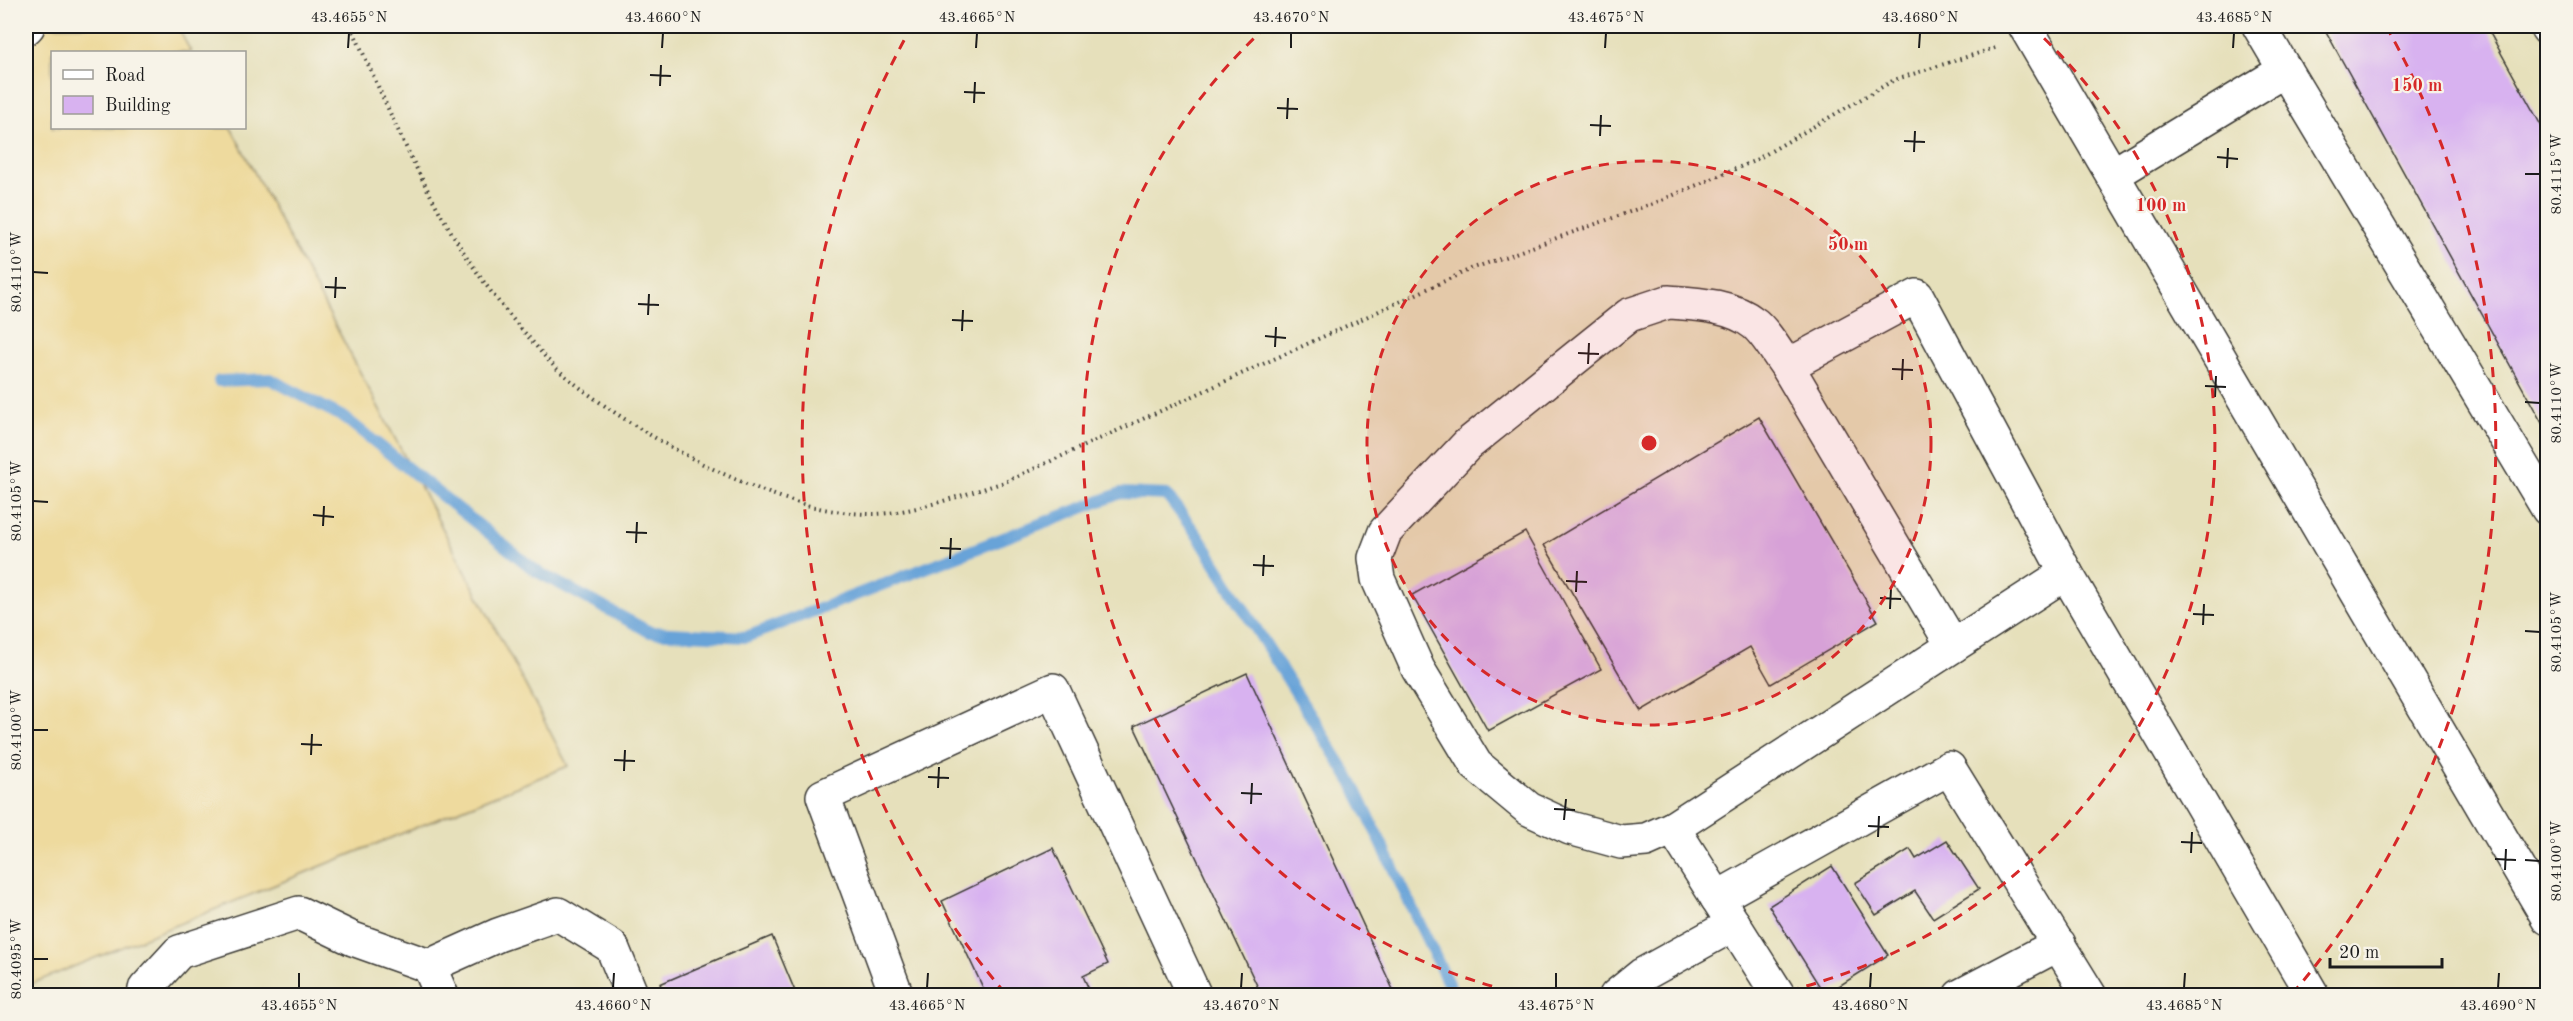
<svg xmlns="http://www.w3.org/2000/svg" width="2573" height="1021" font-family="'Old Standard TT',serif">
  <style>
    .sand { fill: #eeda9e; stroke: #857b5d; stroke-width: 1.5 }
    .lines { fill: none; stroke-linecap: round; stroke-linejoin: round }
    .stream { stroke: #68a3d8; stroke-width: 12 }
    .building { fill: #d8b2f0 }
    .minor-casing { stroke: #3a3934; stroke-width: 36 }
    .path { stroke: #3a3934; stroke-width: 4; stroke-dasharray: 1.5 4.5; stroke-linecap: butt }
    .minor { stroke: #fff; stroke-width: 33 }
    .ticks { fill: none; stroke: #1c1c1c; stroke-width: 2 }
    .ring { fill: none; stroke: #d62828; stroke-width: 3; stroke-dasharray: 10 8 }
    .centre { fill: #d62828; stroke: #f7f3e8; stroke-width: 3 }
    .ring-label { font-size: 18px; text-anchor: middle; font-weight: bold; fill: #d62828; stroke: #f7f3e8; stroke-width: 4.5; stroke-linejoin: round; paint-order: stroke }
    .neatline { fill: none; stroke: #1c1c1c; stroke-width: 2 }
    .ticks-label { font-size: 15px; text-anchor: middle; fill: #1c1c1c }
  </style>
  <rect width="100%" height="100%" fill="#f7f3e8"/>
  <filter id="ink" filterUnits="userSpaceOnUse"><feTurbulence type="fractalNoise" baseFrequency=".0167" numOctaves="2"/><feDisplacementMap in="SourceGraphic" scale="12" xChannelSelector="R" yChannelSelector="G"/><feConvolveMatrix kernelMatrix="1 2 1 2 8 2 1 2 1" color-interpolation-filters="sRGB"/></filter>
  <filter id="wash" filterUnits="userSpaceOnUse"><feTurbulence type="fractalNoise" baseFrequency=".008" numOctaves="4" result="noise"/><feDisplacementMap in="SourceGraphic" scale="24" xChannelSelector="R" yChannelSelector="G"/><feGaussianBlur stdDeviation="1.35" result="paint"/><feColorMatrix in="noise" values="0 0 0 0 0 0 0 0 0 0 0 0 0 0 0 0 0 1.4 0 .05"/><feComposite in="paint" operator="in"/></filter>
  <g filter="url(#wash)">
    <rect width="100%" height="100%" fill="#e6e0bb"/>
    <path class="sand" d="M26,26H177L191,52H52V128H231L568,766L26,986Z"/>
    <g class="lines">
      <path class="stream" d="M219,381L270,379L345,418L536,571L650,632L746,637L1121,493L1167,495L1200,539L1353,784L1454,996"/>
    </g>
    <g id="blocks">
      <g class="building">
        <path d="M2323,26H2486L2548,138V434Z"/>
        <path d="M1759,417L1878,621L1771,684L1750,647L1641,711L1544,545Z"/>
        <path d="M1525,532L1601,669L1488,731L1412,595Z"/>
        <path d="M1247,673L1396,996H1262L1134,726Z"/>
        <path d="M1947,840L1979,889L1933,918L1915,891L1876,915L1855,883L1910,849L1916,859Z"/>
        <path d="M1053,848L1108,964L1083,976L1092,996H987L942,901Z"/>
        <path d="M1832,866L1888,955L1825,995L1769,906Z"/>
        <path d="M772,936L797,996H665L660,984Z"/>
      </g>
    </g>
  </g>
  <g filter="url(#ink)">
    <use href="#blocks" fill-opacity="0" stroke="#3a3934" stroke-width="1.5"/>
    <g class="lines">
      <g class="minor-casing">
        <g id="minor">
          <path d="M2025,26L2548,918"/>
          <path d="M2259,26L2285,70"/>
          <path d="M2546,26L2548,29"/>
          <path d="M26,28L28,26"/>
          <path d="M2114,174L2285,70L2548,509"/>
          <path d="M1668,302C1697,304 1731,305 1755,324C1767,334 1777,353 1787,366L1953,646L1673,828L1646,840L1621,842L1570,828L1529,809L1476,765L1418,669L1378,579L1375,558L1385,532L1467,445L1629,315Z"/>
          <path d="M1787,366L1917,296L2066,573"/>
          <path d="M1953,646L2066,573L2313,996"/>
          <path d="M1673,828L1779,996"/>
          <path d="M1717,898L1949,768L2090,996"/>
          <path d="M429,966L442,996"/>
          <path d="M144,996L145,989L179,952L299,913L353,939L429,966L498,935L558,914L612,947L632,996"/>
          <path d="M897,996L823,796L1053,690L1195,996"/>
          <path d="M1616,996L1642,975L1734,924"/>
          <path d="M1960,996L2059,944"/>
        </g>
      </g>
      <path class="path" d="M351,26C399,133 444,243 524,332C535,344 545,358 557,369C603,408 655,440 709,467C762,492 814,514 873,514C911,514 968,493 1005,482L1471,269L1657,202L1754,161L1894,80L1998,47"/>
      <use href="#minor" class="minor"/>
    </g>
  </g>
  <path class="ticks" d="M348,48L349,33M662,48L663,33M976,48L977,33M1291,48V33M1605,48L1606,33M1919,48L1920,33M2233,48L2234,33M650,75L671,76M660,86L661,65M964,92L985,93M974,103L975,82M1277,108L1298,109M1287,119L1288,98M1590,125L1611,126M1600,136L1601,115M1904,141L1925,142M1914,152L1915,131M2217,157L2238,159M2227,168L2228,148M2525,174H2540M33,272L48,273M325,287L346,288M335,298L336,277M638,304L659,305M648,315L649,294M952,320L973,321M962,331L963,310M1265,336L1286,338M1275,347L1276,327M1578,353L1599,354M1588,364L1589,343M1892,369L1913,370M1902,380L1903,359M2205,386L2226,387M2215,397L2216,376M2525,402L2540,403M33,501L48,502M313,515L334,517M323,526L324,506M626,532L647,533M636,543L637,522M940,548L961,549M950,559L951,538M1253,565L1274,566M1263,576L1264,555M1566,581L1587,582M1576,592L1577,571M1880,598L1901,599M1890,609L1891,588M2193,614L2214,615M2203,625L2204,604M2525,631L2540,632M33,730H48M301,744L322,745M311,755L312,734M614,760L635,761M624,771L625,750M928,777L949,778M938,788L939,767M1241,793L1262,794M1251,804L1252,783M1554,809L1575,810M1564,820L1566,799M1868,826L1889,827M1878,837L1879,816M2181,842L2202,843M2191,853L2192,832M2495,859L2516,860M2525,860L2540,861M2505,870L2506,849M33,959H48M299,988V973M613,988L614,973M927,988L928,973M1241,988L1242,973M1556,988V973M1870,988L1871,973M2184,988L2185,973M2498,988L2499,973"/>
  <circle cx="1649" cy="443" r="282" fill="#d62828" fill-opacity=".12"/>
  <g class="ring">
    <circle cx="1649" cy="443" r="282"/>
    <path d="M1527 995A565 565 0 0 1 1267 26M2031 26A565 565 0 0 1 1771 995"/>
    <path d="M1005 993A847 847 0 0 1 912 26M2386 26A847 847 0 0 1 2293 993"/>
  </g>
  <circle cx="1649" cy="443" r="9" class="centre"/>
  <g class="ring-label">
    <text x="2417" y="91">150 m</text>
    <text x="2161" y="211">100 m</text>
    <text x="1848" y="250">50 m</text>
  </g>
  <rect width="2573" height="1021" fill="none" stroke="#f7f3e8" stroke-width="66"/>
  <rect x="51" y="51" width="195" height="78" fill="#f7f3e8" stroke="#9f9d96" stroke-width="1.5"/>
  <rect x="63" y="70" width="30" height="9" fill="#ffffff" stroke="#9f9d96" stroke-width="1.5"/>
  <text x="105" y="81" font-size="18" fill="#1c1c1c">Road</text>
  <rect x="63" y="96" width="30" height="18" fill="#d8b2f0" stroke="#9f9d96" stroke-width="1.5"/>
  <text x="105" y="111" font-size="18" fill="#1c1c1c">Building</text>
  <path d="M2330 958v9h112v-9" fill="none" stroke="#1c1c1c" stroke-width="3"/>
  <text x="2339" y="958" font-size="18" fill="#1c1c1c" stroke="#f7f3e8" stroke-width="4.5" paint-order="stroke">20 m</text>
  <rect x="33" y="33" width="2507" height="955" class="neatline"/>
  <g class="ticks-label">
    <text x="349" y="22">43.4655°N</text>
    <text x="663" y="22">43.4660°N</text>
    <text x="977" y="22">43.4665°N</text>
    <text x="1291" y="22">43.4670°N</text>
    <text x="1606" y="22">43.4675°N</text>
    <text x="1920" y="22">43.4680°N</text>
    <text x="2234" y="22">43.4685°N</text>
    <text transform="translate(2556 174) rotate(-90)" y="5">80.4115°W</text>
    <text transform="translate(16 272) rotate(-90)" y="5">80.4110°W</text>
    <text transform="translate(2556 403) rotate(-90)" y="5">80.4110°W</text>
    <text transform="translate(16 501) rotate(-90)" y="5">80.4105°W</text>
    <text transform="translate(2556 632) rotate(-90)" y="5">80.4105°W</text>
    <text transform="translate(16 730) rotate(-90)" y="5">80.4100°W</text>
    <text transform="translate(2556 861) rotate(-90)" y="5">80.4100°W</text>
    <text transform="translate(16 959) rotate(-90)" y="5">80.4095°W</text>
    <text x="299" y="1010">43.4655°N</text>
    <text x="613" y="1010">43.4660°N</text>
    <text x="927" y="1010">43.4665°N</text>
    <text x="1241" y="1010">43.4670°N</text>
    <text x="1556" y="1010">43.4675°N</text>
    <text x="1870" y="1010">43.4680°N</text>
    <text x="2184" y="1010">43.4685°N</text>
    <text x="2498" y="1010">43.4690°N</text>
  </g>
</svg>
